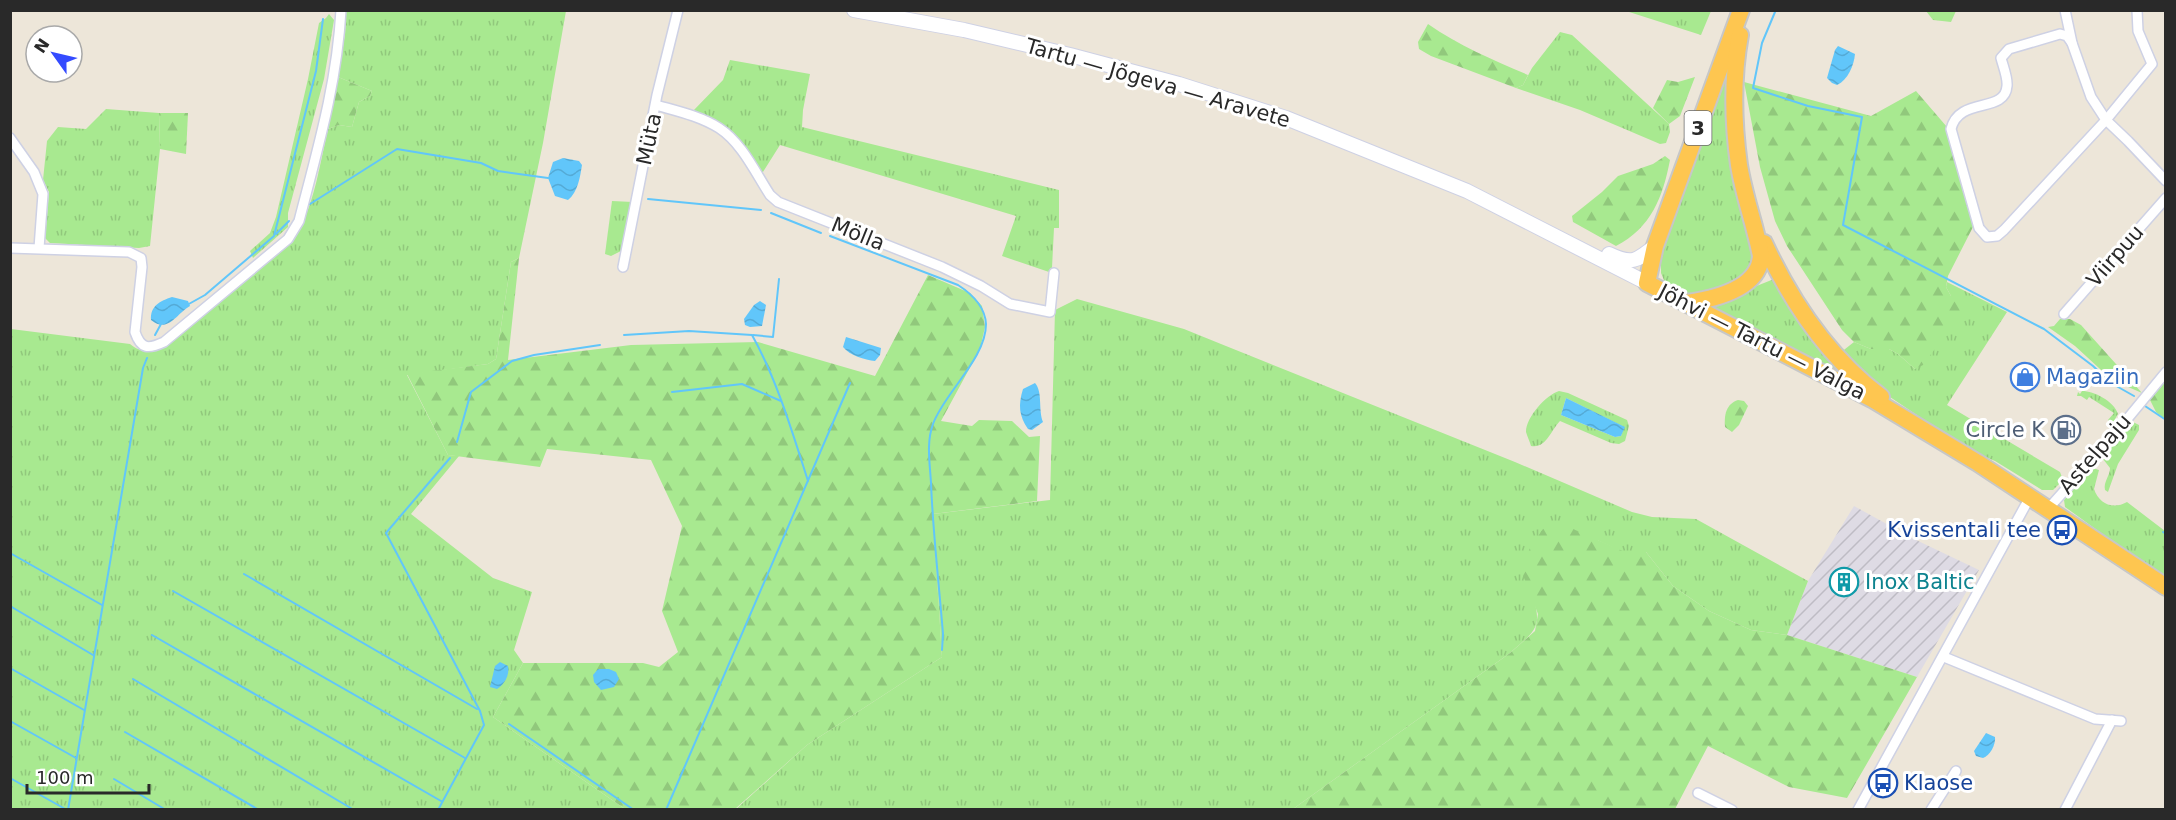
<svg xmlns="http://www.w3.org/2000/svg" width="2176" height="820" font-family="'DejaVu Sans',sans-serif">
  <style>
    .industrial { fill: url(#industrial-furrows) }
    .grass { fill: url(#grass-tufts); fill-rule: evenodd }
    .forest { fill: url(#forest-firs) }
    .water { fill: url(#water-waves) }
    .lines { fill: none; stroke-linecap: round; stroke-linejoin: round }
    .stream { stroke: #61c6fa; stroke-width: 2 }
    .minor-casing { stroke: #ced1e4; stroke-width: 12 }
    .secondary-casing { stroke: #ced1e4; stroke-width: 16 }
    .trunk-casing { stroke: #c7c7c7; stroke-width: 20 }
    .minor { stroke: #fff; stroke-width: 9 }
    .secondary { stroke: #fff; stroke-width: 14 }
    .trunk { stroke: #fec650; stroke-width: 16 }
    .labels { text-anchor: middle; stroke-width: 6; stroke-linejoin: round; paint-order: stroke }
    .shield { fill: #fff; stroke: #696969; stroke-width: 1.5 }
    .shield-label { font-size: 20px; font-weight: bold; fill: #292929 }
    .street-label { font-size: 21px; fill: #292929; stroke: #fff }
    .shop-label { font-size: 21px; fill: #366cbe; stroke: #fff; text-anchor: start }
    .service-label { font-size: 21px; fill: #4e5e75; stroke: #fff; text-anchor: end }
    .transit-label { font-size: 21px; fill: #164399; stroke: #fff; text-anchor: end }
    .culture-label { font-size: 21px; fill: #0d838f; stroke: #fff; text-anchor: start }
  </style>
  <defs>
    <pattern id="industrial-furrows" width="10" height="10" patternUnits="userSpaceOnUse" patternTransform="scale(1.5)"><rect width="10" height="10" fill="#dedbe4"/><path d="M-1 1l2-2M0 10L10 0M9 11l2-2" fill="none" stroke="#bebcc4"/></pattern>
    <pattern id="grass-tufts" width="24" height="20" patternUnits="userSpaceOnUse" patternTransform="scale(1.5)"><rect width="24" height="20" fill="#a8e990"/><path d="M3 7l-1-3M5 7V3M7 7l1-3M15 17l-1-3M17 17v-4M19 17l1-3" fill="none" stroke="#91c87c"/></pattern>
    <pattern id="forest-firs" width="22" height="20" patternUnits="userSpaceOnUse" patternTransform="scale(1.5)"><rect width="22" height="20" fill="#a8e990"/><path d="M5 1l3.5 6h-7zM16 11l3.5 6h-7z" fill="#91c87c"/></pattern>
    <pattern id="water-waves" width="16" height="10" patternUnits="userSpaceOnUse" patternTransform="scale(1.5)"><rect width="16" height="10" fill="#61c6fa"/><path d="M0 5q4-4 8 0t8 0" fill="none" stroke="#54aad6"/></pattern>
  </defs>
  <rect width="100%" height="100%" fill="#ede6d9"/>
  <path class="industrial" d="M1854,506L1914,539L1979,570L1917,677L1787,635L1808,581Z"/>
  <g class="grass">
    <path d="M346,11H566L543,143L519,258L511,262L496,359L488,364L407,375L448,455L459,456L411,514L493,578L532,592L514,650L523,663L493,717L625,809L11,810V329L130,344C141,353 150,352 163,348L286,247C313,220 319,166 328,129L339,125L352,127L359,102L370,96L372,91L338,77L345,34Z"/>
    <path d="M1626,11H1711L1701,35Z"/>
    <path d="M1926,11H1956L1951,22L1933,20Z"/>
    <path d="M329,14L334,20L324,79L288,213V227L253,258L250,251L270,233L276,217L308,79L319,23L326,18Z"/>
    <path d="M1560,32L1572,35L1669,124L1670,132L1666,143L1660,144L1580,110L1516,88L1523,85L1532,68Z"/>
    <path d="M730,60L810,74L803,110L802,127L1059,190V228H1054L1052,268L1049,272L1002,256L1016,216L780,145L761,175L749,156L693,111L723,80Z"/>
    <path d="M1725,77L1730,154L1756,256L1745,279L1716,290L1689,295L1666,285L1661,273V253Z"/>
    <path d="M106,109L159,113L160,149L150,246L139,248L50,243L45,238L49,192L43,180L47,141L58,127L86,129Z"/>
    <path d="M612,201L633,202L623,250L611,256L605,254Z"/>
    <path d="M1774,279L1839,367L1837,370L1835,371L1712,310L1711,306L1714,303Z"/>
    <path d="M1947,282L2007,312L1947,405L2060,472L2063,480L2053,490H2042L1995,461L1969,450L1884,393L1840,353L1854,342L1871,349H1889L1898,354L1915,369L1951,296L1946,287Z"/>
    <path d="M1077,299L1184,329L1221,344L1515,462L1632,512L1652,517L1696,519L1808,581L1787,635L1751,630L1709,611L1673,586L1646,552L1625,553L1597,540L1532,593C1543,628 1536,630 1510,653L1293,809L735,810L807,745L942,657L933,514L1050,500L1055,310Z"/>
    <path d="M1559,391L1568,393L1627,420L1629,426L1625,441L1619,444L1611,443L1560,421C1551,430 1546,449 1531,446C1530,442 1527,436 1526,432C1526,417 1546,395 1559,391ZM1566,398L1624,427L1621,436L1615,437L1561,415Z"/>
    <path d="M2082,391C2094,391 2114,401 2118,414L2111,426L2108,420L2114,413L2089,397L2087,400L2081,396H2077L2078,392L2080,394Z"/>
    <path d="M2133,422L2139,425V430L2118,464L2108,492L2105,490C2103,482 2110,476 2110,468L2103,459L2102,455Z"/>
    <path d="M2093,468L2099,470L2094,489C2099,504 2113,510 2127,502L2165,531V579L2065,507L2064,500Z"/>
  </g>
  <g class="forest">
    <path d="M1428,24C1459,46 1494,60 1528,75L1523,85L1516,88L1431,56L1419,49L1418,42Z"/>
    <path d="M338,77L372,91L370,96L359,102L352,127L339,125L328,129Z"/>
    <path d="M1695,77L1680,116L1669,124L1653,108L1667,80L1678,82Z"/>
    <path d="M1744,82L1871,116L1916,91L1947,127L1973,227L1948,276L1946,287L1951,296L1966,307L1923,365L1915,369L1898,354L1889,349H1871L1854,342L1842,330L1787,246L1775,221L1760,167Z"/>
    <path d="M159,113H188L186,154L160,149Z"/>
    <path d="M1665,156L1670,160C1663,197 1651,228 1616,246L1573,222L1572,216L1602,192L1618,176L1653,164Z"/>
    <path d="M519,258L508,360L631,345L758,342L875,376L928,275L970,293L982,306L985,327L980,349L941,421L972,426L979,420L1012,421L1029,437L1040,436L1037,501L933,514L942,657L807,745L735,809H625L493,717L523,663H643L659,667L678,652L662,611L682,526L651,460L547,449L540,467L448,455L407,374L488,364L496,359L511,262Z"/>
    <path d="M2060,319H2070L2081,325L2142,393L2112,380L2075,346L2048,327L2054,326Z"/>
    <path d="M2165,378V419L2156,412L2149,398Z"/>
    <path d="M1738,400L1744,401L1748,406L1739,425L1732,432L1725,427C1724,415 1726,404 1738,400Z"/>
    <path d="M1564,525L1625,552H1646L1673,586L1709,611L1751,630L1787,635L1917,677L1847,798L1789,787L1708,746L1675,809H1293L1510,653L1535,631L1538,614L1521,570L1530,548L1543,529Z"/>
  </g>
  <g class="water">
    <path d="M1838,46L1855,54C1854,65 1848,80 1837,85L1832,83L1827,78L1835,50Z"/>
    <path d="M563,158L579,161L582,165C580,177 578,192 568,200L555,196L548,178L553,162Z"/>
    <path d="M172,297L188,301L190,306C176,314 168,334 151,320C150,306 160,301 172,297Z"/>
    <path d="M760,301L766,305L762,326L750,327L745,325L744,319L754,305Z"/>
    <path d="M846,337L881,348L880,355L875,361C865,360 849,355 843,347Z"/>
    <path d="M1035,383C1043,392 1038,410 1043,422L1032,430L1028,429C1019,416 1018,405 1023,389Z"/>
    <path d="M1566,398L1625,427L1621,436L1615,437L1561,415Z"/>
    <path d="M500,662L508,666C510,675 504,685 497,689L490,687L495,666Z"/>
    <path d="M598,669H609L616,672L619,679L614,687L601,690L594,682L593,675Z"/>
    <path d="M1986,733L1995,737C1996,744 1990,756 1983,758L1976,756L1974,751Z"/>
  </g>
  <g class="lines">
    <g class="stream">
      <path d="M1775,12L1762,43L1753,88L1808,106L1862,117L1843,225L2044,329L2093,366L2111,383L2134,396"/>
      <path d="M648,199L761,210"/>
      <path d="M310,204L397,149L481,163L498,171L548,178"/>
      <path d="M771,213L821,233"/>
      <path d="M276,234L289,221"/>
      <path d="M830,236L958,285C972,294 985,306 986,324C986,359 944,393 933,424C926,443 930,464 931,483C933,534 939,584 943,634L942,650"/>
      <path d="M187,305L205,295L274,236L316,71L323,19"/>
      <path d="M155,335L161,324"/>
      <path d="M624,335L689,331L752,335C777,380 792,431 808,481"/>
      <path d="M753,335L773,337L779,279"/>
      <path d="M672,392L742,384L781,401"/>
      <path d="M2145,406L2166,420"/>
      <path d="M457,442L471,392L512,361L534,355L600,345"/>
      <path d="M2163,532L2166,534"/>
      <path d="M10,553L102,605"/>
      <path d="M244,574L477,709"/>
      <path d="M173,591L465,758"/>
      <path d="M10,606L93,655"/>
      <path d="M152,635L441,801"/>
      <path d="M10,668L84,710"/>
      <path d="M133,679L354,810"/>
      <path d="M10,721L76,758"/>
      <path d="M509,724L634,810"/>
      <path d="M125,732L259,810"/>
      <path d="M10,778L67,810"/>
      <path d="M114,779L166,810"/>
      <path d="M68,810L143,368L147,358"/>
      <path d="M438,810L484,725L480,711L386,533L450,458"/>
      <path d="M666,810L850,383"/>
    </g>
    <g class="minor-casing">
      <g id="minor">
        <path d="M2065,10L2072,43L2091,97L2106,120L2128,141L2166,181"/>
        <path d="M2072,43L2067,36L2060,34L2009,49L2001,58C2003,66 2008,78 2007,86C2005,114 1959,96 1951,129L1979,228L1987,237L1997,236L2004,230L2106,120L2152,64L2138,31L2137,10"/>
        <path d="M656,105C677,111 700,116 719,128C742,143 755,172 770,195L778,202L942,267L981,286L1010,304L1050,312L1054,273"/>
        <path d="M10,138L34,172L43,194L39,248"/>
        <path d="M10,248L129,252L141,258L142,267L135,332C141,350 149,349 164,342L288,239L299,221C317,151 337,84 341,10"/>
        <path d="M623,267L657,95L678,10"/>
        <path d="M2064,314L2166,198"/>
        <path d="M2048,509L2114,435L2166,372"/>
        <path d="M1944,657L2095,719L2121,721"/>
        <path d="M1698,793L1732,810"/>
        <path d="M1858,810L2030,497"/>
        <path d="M1931,810L1956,771"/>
        <path d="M2065,810L2112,720"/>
      </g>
    </g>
    <g class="secondary-casing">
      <g id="secondary">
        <path d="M854,10L964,30L1070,55L1179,84L1286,118L1467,191L1647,283"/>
        <path d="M1609,254C1632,265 1637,261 1655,246"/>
      </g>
    </g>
    <g class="trunk-casing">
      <g id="trunk">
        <path d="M1741,10L1655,246L1647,283L1872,399L1978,463L2166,587"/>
        <path d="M1764,243C1791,301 1829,358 1881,397"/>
        <path d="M1687,303C1714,299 1759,289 1761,256C1755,225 1744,196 1739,165C1733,122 1732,78 1740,35"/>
      </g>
    </g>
    <use href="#minor" class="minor"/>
    <use href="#secondary" class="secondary"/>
    <use href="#trunk" class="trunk"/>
  </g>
  <defs>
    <g id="shop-ring" transform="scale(1.5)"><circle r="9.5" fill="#fff" stroke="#3f7fe0" stroke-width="1.5"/><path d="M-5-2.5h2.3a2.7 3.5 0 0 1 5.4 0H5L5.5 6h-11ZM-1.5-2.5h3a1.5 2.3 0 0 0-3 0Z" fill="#3f7fe0"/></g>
    <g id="fuel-ring" transform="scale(1.5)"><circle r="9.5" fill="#fff" stroke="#5c6f8a" stroke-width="1.5"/><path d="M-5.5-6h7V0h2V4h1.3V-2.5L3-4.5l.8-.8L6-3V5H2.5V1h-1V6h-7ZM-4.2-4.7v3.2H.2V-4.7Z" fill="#5c6f8a"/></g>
    <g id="bus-ring" transform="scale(1.5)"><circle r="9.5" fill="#fff" stroke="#1a4fb4" stroke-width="1.5"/><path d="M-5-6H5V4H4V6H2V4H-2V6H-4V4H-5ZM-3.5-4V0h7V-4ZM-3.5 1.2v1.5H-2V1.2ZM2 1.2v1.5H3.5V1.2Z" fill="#1a4fb4"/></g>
    <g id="building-ring" transform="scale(1.5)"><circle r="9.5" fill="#fff" stroke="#0f9aa8" stroke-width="1.5"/><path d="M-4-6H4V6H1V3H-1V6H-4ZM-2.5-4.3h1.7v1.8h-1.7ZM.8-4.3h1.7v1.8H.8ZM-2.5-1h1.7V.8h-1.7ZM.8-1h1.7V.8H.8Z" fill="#0f9aa8"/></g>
  </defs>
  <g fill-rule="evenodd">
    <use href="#shop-ring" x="2025" y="377"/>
    <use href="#fuel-ring" x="2066" y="430"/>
    <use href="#bus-ring" x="2062" y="530"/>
    <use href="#building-ring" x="1844" y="582"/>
    <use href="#bus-ring" x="1883" y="783"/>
  </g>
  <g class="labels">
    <rect class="shield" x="1684.5" y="111" width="27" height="34" rx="4.5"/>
    <g class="shield-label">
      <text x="1698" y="135">3</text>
    </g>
    <g class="street-label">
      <text transform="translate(1158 83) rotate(16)" y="7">Tartu — Jõgeva — Aravete</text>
      <text transform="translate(649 139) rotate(-78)" y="7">Müta</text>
      <text transform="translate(858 234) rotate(22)" y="7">Mölla</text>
      <text transform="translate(2115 256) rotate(-49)" y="7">Viirpuu</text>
      <text transform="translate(1762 342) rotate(27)" y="7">Jõhvi — Tartu — Valga</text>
      <text transform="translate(2095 454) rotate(-49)" y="7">Astelpaju</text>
    </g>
    <g class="shop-label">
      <text x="2046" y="384">Magaziin</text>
    </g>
    <g class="service-label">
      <text x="2045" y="437">Circle K</text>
    </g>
    <g class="transit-label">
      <text x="2041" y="537">Kvissentali tee</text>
      <text x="1904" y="790" text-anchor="start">Klaose</text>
    </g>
    <g class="culture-label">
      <text x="1865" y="589">Inox Baltic</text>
    </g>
  </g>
  <rect width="2176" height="820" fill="none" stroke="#292929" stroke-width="24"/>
  <g transform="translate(54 54) rotate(304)"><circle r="28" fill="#ffffff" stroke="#a9a9a9" stroke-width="1.5"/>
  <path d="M0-4.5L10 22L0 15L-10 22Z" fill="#344bff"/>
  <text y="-9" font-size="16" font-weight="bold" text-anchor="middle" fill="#292929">N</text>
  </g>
  <path d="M27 784v9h122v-9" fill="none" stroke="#292929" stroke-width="3"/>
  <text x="36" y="784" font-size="18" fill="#292929" stroke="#ffffff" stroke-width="4.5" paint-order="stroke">100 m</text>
</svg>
